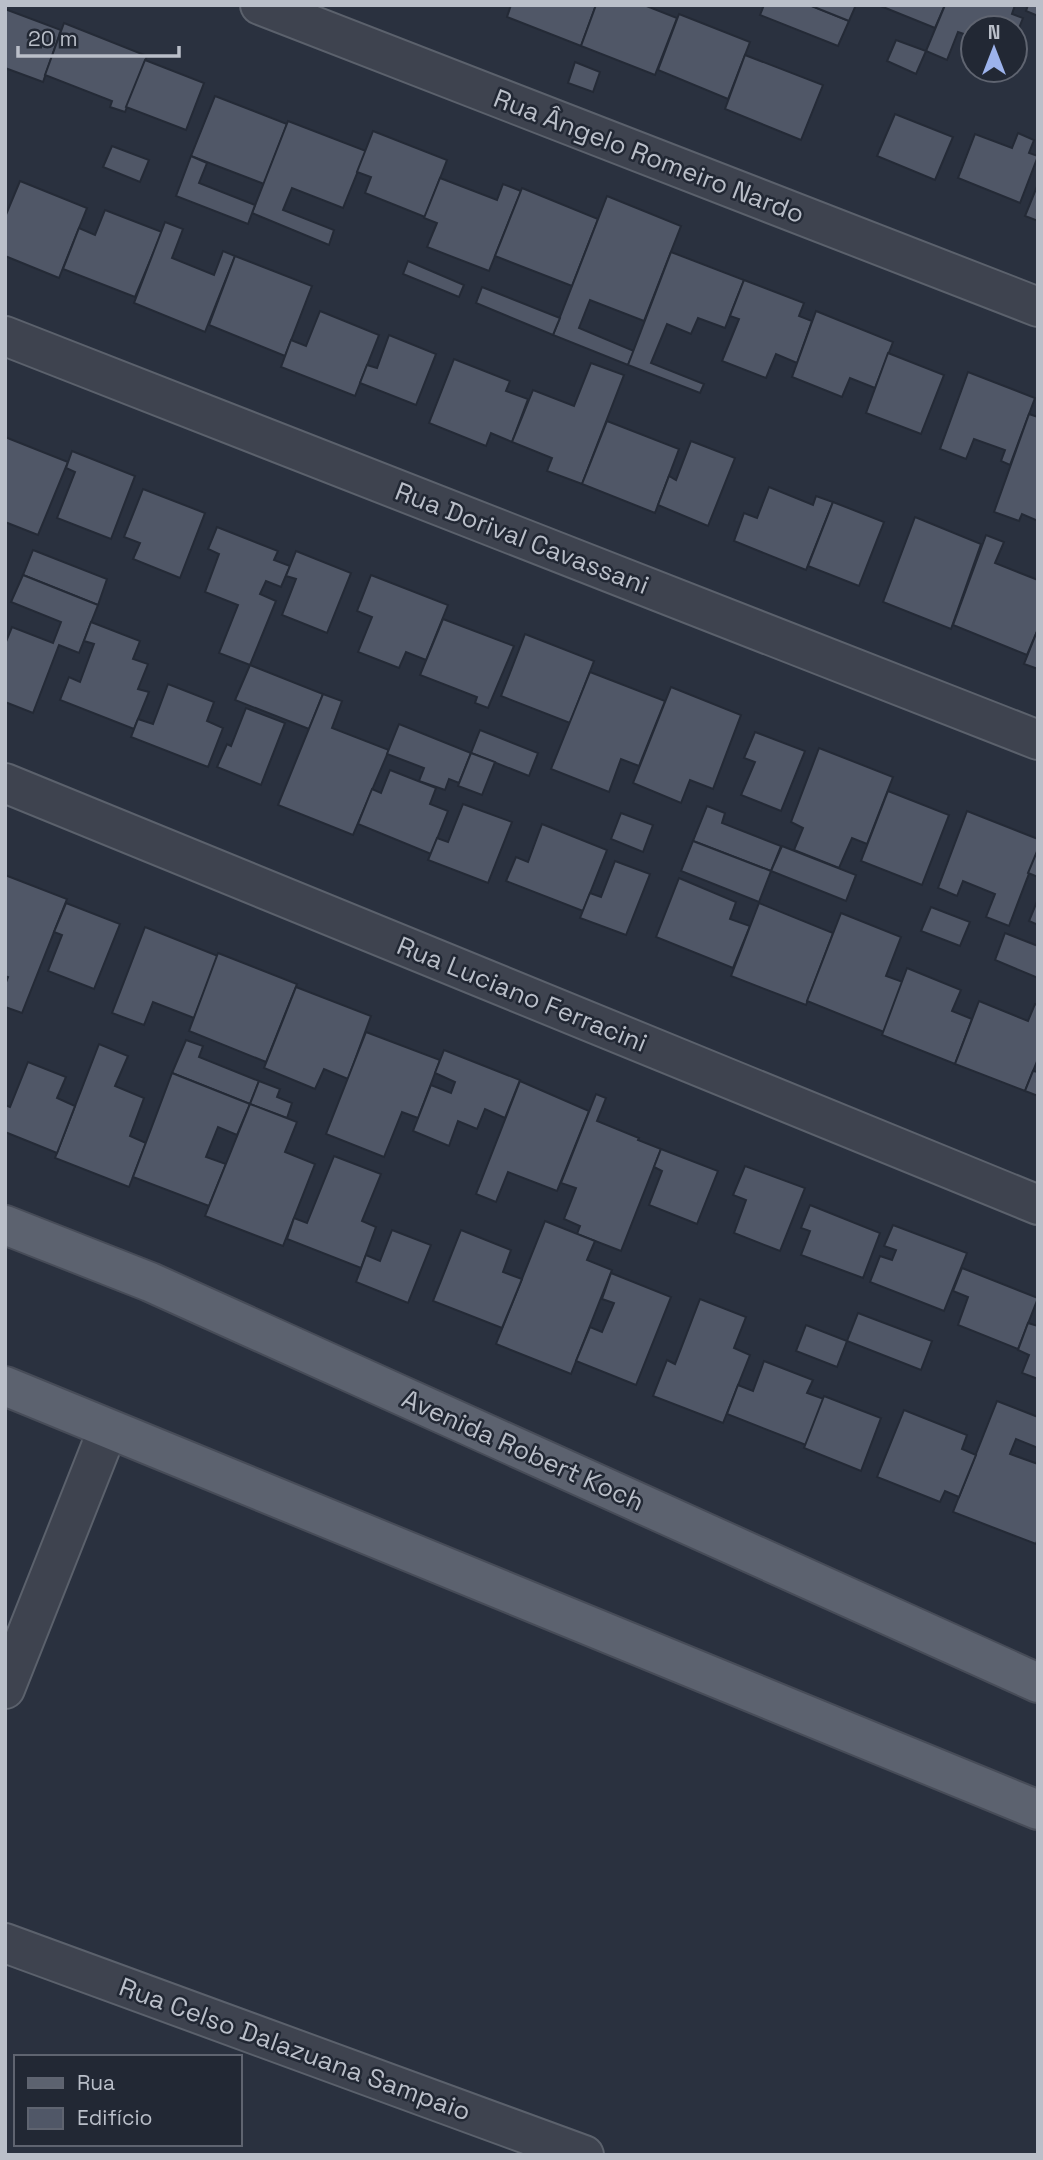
<svg xmlns="http://www.w3.org/2000/svg" width="1043" height="2160" font-family="'Space Grotesk',sans-serif">
  <style>
    .building { fill: #505767; stroke: #242a36; stroke-width: 2 }
    .lines { fill: none; stroke-linecap: round; stroke-linejoin: round }
    .street-casing { stroke: #5b616c; stroke-width: 42 }
    .primary-casing { stroke: #474c58; stroke-width: 42 }
    .street { stroke: #3e434f; stroke-width: 38 }
    .primary { stroke: #5c626f; stroke-width: 38 }
    .labels { text-anchor: middle; stroke-width: 5; stroke-linejoin: round; paint-order: stroke }
    .street-label { font-size: 26px; fill: #babfc9; stroke: #222834 }
  </style>
  <rect width="100%" height="100%" fill="#2a313f"/>
  <g class="building">
    <path d="M511,5H596L581,46L507,17Z"/>
    <path d="M596,5H644L677,18L655,75L581,46Z"/>
    <path d="M764,5H810L849,21L838,46L760,15Z"/>
    <path d="M809,5H856L849,21Z"/>
    <path d="M878,5H945L935,28Z"/>
    <path d="M945,5H1015L1012,14L1023,18L1015,38V28H973V37L958,32L947,60L926,51Z"/>
    <path d="M1028,5H1038V16L1026,11Z"/>
    <path d="M5,9L61,30L43,82L5,68Z"/>
    <path d="M679,14L750,42L728,99L658,70Z"/>
    <path d="M64,23L147,56L125,112L110,107L112,101L45,75Z"/>
    <path d="M896,40L926,51L916,74L887,61Z"/>
    <path d="M745,55L823,85L801,140L725,109Z"/>
    <path d="M145,60L204,83L186,130L126,107Z"/>
    <path d="M575,62L600,72L593,92L568,83Z"/>
    <path d="M215,96L287,124L264,184L191,156Z"/>
    <path d="M895,114L953,137L935,180L877,156Z"/>
    <path d="M288,121L366,151L343,208L292,188L283,210L334,230L329,245L252,213Z"/>
    <path d="M373,131L447,160L425,217L365,193L371,177L357,172Z"/>
    <path d="M1018,133L1034,140L1029,153L1038,156L1020,203L958,178L975,134L1012,148Z"/>
    <path d="M112,146L149,160L140,182L103,167Z"/>
    <path d="M191,156L207,163L199,183L255,205L248,224L176,196Z"/>
    <path d="M440,178L497,200L503,184L521,191L489,271L427,247L437,223L424,218Z"/>
    <path d="M20,181L87,208L59,278L5,256V217Z"/>
    <path d="M1038,184V221L1025,216Z"/>
    <path d="M522,188L598,219L572,286L495,256Z"/>
    <path d="M607,196L681,226L644,321L590,300L579,328L634,351L628,365L553,335Z"/>
    <path d="M105,210L162,232L135,297L63,269L79,228L95,235Z"/>
    <path d="M165,222L183,229L172,258L214,275L223,251L235,256L205,332L134,303Z"/>
    <path d="M671,252L744,280L725,328L698,318L691,334L667,324L651,363L704,384L700,393L628,365Z"/>
    <path d="M235,256L312,286L285,356L209,325Z"/>
    <path d="M408,261L464,285L459,297L403,274Z"/>
    <path d="M744,280L804,303L799,316L812,321L797,363L776,354L766,378L722,361L739,319L730,316Z"/>
    <path d="M482,287L560,318L553,335L476,303Z"/>
    <path d="M320,311L379,335L355,396L281,367L291,340L306,346Z"/>
    <path d="M816,311L893,342L875,388L850,378L842,397L792,377Z"/>
    <path d="M389,335L436,354L416,405L360,383L367,365L377,368Z"/>
    <path d="M888,353L944,375L921,434L866,413Z"/>
    <path d="M454,359L510,381L506,391L528,399L512,442L491,433L486,446L429,423Z"/>
    <path d="M591,363L624,375L582,484L547,471L552,458L512,442L533,390L574,406Z"/>
    <path d="M968,372L1035,398L1010,465L1001,461L1005,450L974,439L966,459L940,449Z"/>
    <path d="M1029,414L1038,417V521L1022,514L1019,521L994,512Z"/>
    <path d="M607,421L679,449L655,513L582,484Z"/>
    <path d="M5,437L68,462L38,535L5,522Z"/>
    <path d="M691,441L735,458L708,526L658,505L669,476L676,480Z"/>
    <path d="M72,451L135,476L111,539L57,518L75,472L66,468Z"/>
    <path d="M769,487L813,505L816,496L833,502L806,570L734,541L744,513L757,518Z"/>
    <path d="M143,489L205,513L180,578L133,559L140,543L124,537Z"/>
    <path d="M833,502L884,522L859,586L808,566Z"/>
    <path d="M915,517L981,544L951,629L883,602Z"/>
    <path d="M217,527L278,551L274,560L290,566L281,587L266,581L260,594L276,601L250,665L219,653L238,605L205,592L219,554L208,549Z"/>
    <path d="M986,535L1004,542L995,563L1038,580V629L1027,655L953,625Z"/>
    <path d="M33,550L107,579L98,605L23,575Z"/>
    <path d="M296,551L351,573L327,633L282,615L296,579L286,576Z"/>
    <path d="M23,575L98,605L79,653L59,645L33,713L5,702V644L12,627L53,643L61,622L11,602Z"/>
    <path d="M371,575L448,605L426,660L406,652L399,668L358,652L372,617L357,611Z"/>
    <path d="M443,619L514,646L488,708L475,703L477,697L420,675Z"/>
    <path d="M91,622L140,641L133,659L148,664L138,689L149,692L134,729L60,700L69,677L80,682L94,644L84,641Z"/>
    <path d="M1038,629V669L1024,664Z"/>
    <path d="M525,634L594,661L570,723L501,696Z"/>
    <path d="M250,665L323,694L309,729L235,700Z"/>
    <path d="M590,672L665,701L639,766L621,759L609,792L551,769Z"/>
    <path d="M168,684L214,702L207,721L223,728L208,767L131,737L138,719L153,724Z"/>
    <path d="M671,687L741,715L713,789L690,780L681,803L633,783Z"/>
    <path d="M323,694L342,701L332,728L389,750L353,835L278,805Z"/>
    <path d="M246,708L285,723L261,785L217,767L227,744L231,746Z"/>
    <path d="M399,724L471,753L459,783L449,779L445,790L419,781L424,768L387,754Z"/>
    <path d="M480,730L538,753L529,776L471,753Z"/>
    <path d="M755,732L805,751L781,811L741,795L755,762L744,758Z"/>
    <path d="M819,748L893,777L867,844L852,838L839,868L794,850L803,828L791,822Z"/>
    <path d="M471,753L495,762L482,795L458,786Z"/>
    <path d="M390,770L436,788L430,804L448,811L431,854L358,824L372,789L381,793Z"/>
    <path d="M888,791L949,815L922,885L861,861Z"/>
    <path d="M463,804L512,822L488,883L428,860L437,838L448,842Z"/>
    <path d="M707,806L725,813L722,823L781,846L771,871L693,841Z"/>
    <path d="M967,811L1038,839V850L1009,926L986,917L995,894L963,881L957,896L938,888Z"/>
    <path d="M621,813L653,825L643,852L611,839Z"/>
    <path d="M542,824L607,850L583,911L506,881L516,857L528,862Z"/>
    <path d="M693,841L771,871L759,902L681,871Z"/>
    <path d="M782,846L856,875L846,901L771,871Z"/>
    <path d="M1038,849V877L1028,873Z"/>
    <path d="M615,861L650,874L626,935L580,918L590,893L601,897Z"/>
    <path d="M5,875L67,899L22,1013L5,1007V985L8,977L5,976Z"/>
    <path d="M679,878L736,902L730,919L750,926L733,968L656,937Z"/>
    <path d="M1038,899V925L1029,921Z"/>
    <path d="M66,903L120,924L94,989L48,971L62,935L54,932Z"/>
    <path d="M759,903L833,933L806,1005L731,976Z"/>
    <path d="M931,907L970,922L960,946L921,931Z"/>
    <path d="M841,913L901,937L886,976L903,982L884,1032L807,1001Z"/>
    <path d="M145,927L218,956L194,1018L153,1002L144,1025L112,1013Z"/>
    <path d="M1005,933L1038,946V978L995,960Z"/>
    <path d="M218,953L297,984L266,1062L189,1031Z"/>
    <path d="M907,968L961,990L952,1011L972,1019L955,1064L882,1035Z"/>
    <path d="M296,987L371,1016L348,1079L324,1069L315,1089L264,1068Z"/>
    <path d="M979,1001L1028,1021L1035,1004L1038,1005V1059L1025,1091L955,1064Z"/>
    <path d="M366,1032L440,1060L418,1118L402,1112L384,1157L326,1134Z"/>
    <path d="M186,1040L203,1046L199,1057L259,1081L250,1104L172,1073Z"/>
    <path d="M99,1044L128,1056L115,1086L144,1098L130,1136L146,1143L129,1187L55,1158Z"/>
    <path d="M444,1050L520,1080L505,1118L485,1109L477,1129L458,1121L449,1146L413,1131L431,1085L451,1093L455,1082L435,1073Z"/>
    <path d="M28,1062L66,1077L57,1098L75,1106L57,1153L5,1132V1105L10,1107Z"/>
    <path d="M1033,1071L1038,1072V1096L1025,1091Z"/>
    <path d="M172,1073L250,1104L237,1135L218,1127L206,1157L226,1164L209,1206L133,1177Z"/>
    <path d="M259,1081L280,1089L277,1097L292,1103L287,1118L250,1104Z"/>
    <path d="M520,1081L589,1111L557,1191L508,1172L496,1202L476,1194Z"/>
    <path d="M596,1094L606,1098L597,1121L639,1138L638,1140L661,1149L621,1251L577,1234L580,1226L564,1219L576,1188L561,1183Z"/>
    <path d="M250,1104L297,1122L285,1152L315,1164L283,1246L205,1216Z"/>
    <path d="M661,1149L718,1171L697,1224L649,1205L662,1171L654,1167Z"/>
    <path d="M334,1156L381,1174L362,1221L376,1227L361,1268L287,1239L294,1218L307,1223Z"/>
    <path d="M745,1166L805,1188L780,1251L734,1233L746,1200L733,1195Z"/>
    <path d="M810,1205L880,1233L863,1278L801,1255L810,1231L801,1228Z"/>
    <path d="M545,1221L595,1241L587,1260L612,1270L571,1374L496,1344Z"/>
    <path d="M893,1225L967,1253L944,1311L870,1282L880,1256L892,1260L896,1250L884,1246Z"/>
    <path d="M392,1230L431,1245L408,1303L356,1282L366,1255L380,1261Z"/>
    <path d="M461,1230L511,1250L503,1272L522,1279L502,1328L433,1301Z"/>
    <path d="M962,1268L1038,1298L1018,1349L958,1325L968,1297L953,1291Z"/>
    <path d="M611,1273L671,1297L636,1385L576,1361L590,1327L602,1332L614,1303L602,1299Z"/>
    <path d="M700,1299L746,1317L734,1348L750,1355L723,1423L653,1396L667,1360L675,1364Z"/>
    <path d="M858,1313L932,1341L921,1370L847,1341Z"/>
    <path d="M1028,1323L1038,1326V1379L1022,1373L1029,1355L1018,1350Z"/>
    <path d="M806,1325L847,1341L837,1367L796,1351Z"/>
    <path d="M764,1361L813,1380L807,1393L824,1399L806,1445L727,1414L738,1385L753,1391Z"/>
    <path d="M824,1396L881,1418L861,1471L804,1448Z"/>
    <path d="M997,1401L1038,1417V1448L1016,1439L1010,1454L1038,1464V1538L1036,1544L953,1512Z"/>
    <path d="M904,1410L967,1435L962,1449L976,1455L959,1497L945,1491L940,1502L877,1477Z"/>
  </g>
  <g class="lines">
    <g class="street-casing">
      <g id="street">
        <path d="M260,5L1038,307"/>
        <path d="M5,336L1038,740"/>
        <path d="M5,783L1038,1205"/>
        <path d="M5,1689L108,1429"/>
        <path d="M5,1943L584,2155"/>
      </g>
    </g>
    <g class="primary-casing">
      <g id="primary">
        <path d="M5,1225L150,1282L1038,1683"/>
        <path d="M5,1386L1038,1810"/>
      </g>
    </g>
    <use href="#street" class="street"/>
    <use href="#primary" class="primary"/>
  </g>
  <g class="labels">
    <g class="street-label">
      <text transform="translate(649 156) rotate(21)" y="9">Rua Ângelo Romeiro Nardo</text>
      <text transform="translate(522 538) rotate(21)" y="9">Rua Dorival Cavassani</text>
      <text transform="translate(522 994) rotate(22)" y="9">Rua Luciano Ferracini</text>
      <text transform="translate(523 1450) rotate(24)" y="9">Avenida Robert Koch</text>
      <text transform="translate(295 2049) rotate(20)" y="9">Rua Celso Dalazuana Sampaio</text>
    </g>
  </g>
  <rect width="1043" height="2160" fill="none" stroke="#babfc9" stroke-width="14"/>
  <rect x="14" y="2055" width="228" height="91" fill="#222834" stroke="#5f6470" stroke-width="2"/>
  <rect x="28" y="2078" width="35" height="10" fill="#5c626f" stroke="#5f6470" stroke-width="2"/>
  <text x="77" y="2090" font-size="21" fill="#babfc9">Rua</text>
  <rect x="28" y="2108" width="35" height="21" fill="#505767" stroke="#5f6470" stroke-width="2"/>
  <text x="77" y="2125" font-size="21" fill="#babfc9">Edifício</text>
  <g transform="translate(994 49)"><circle r="33" fill="#222834" stroke="#5f6470" stroke-width="2"/>
  <path d="M0-5L12 26L0 18L-12 26Z" fill="#9db3ec"/>
  <text y="-10" font-size="19" font-weight="bold" text-anchor="middle" fill="#babfc9">N</text>
  </g>
  <path d="M18 46v10h161v-10" fill="none" stroke="#babfc9" stroke-width="3.5"/>
  <text x="28" y="46" font-size="21" fill="#babfc9" stroke="#222834" stroke-width="5" paint-order="stroke">20 m</text>
</svg>
